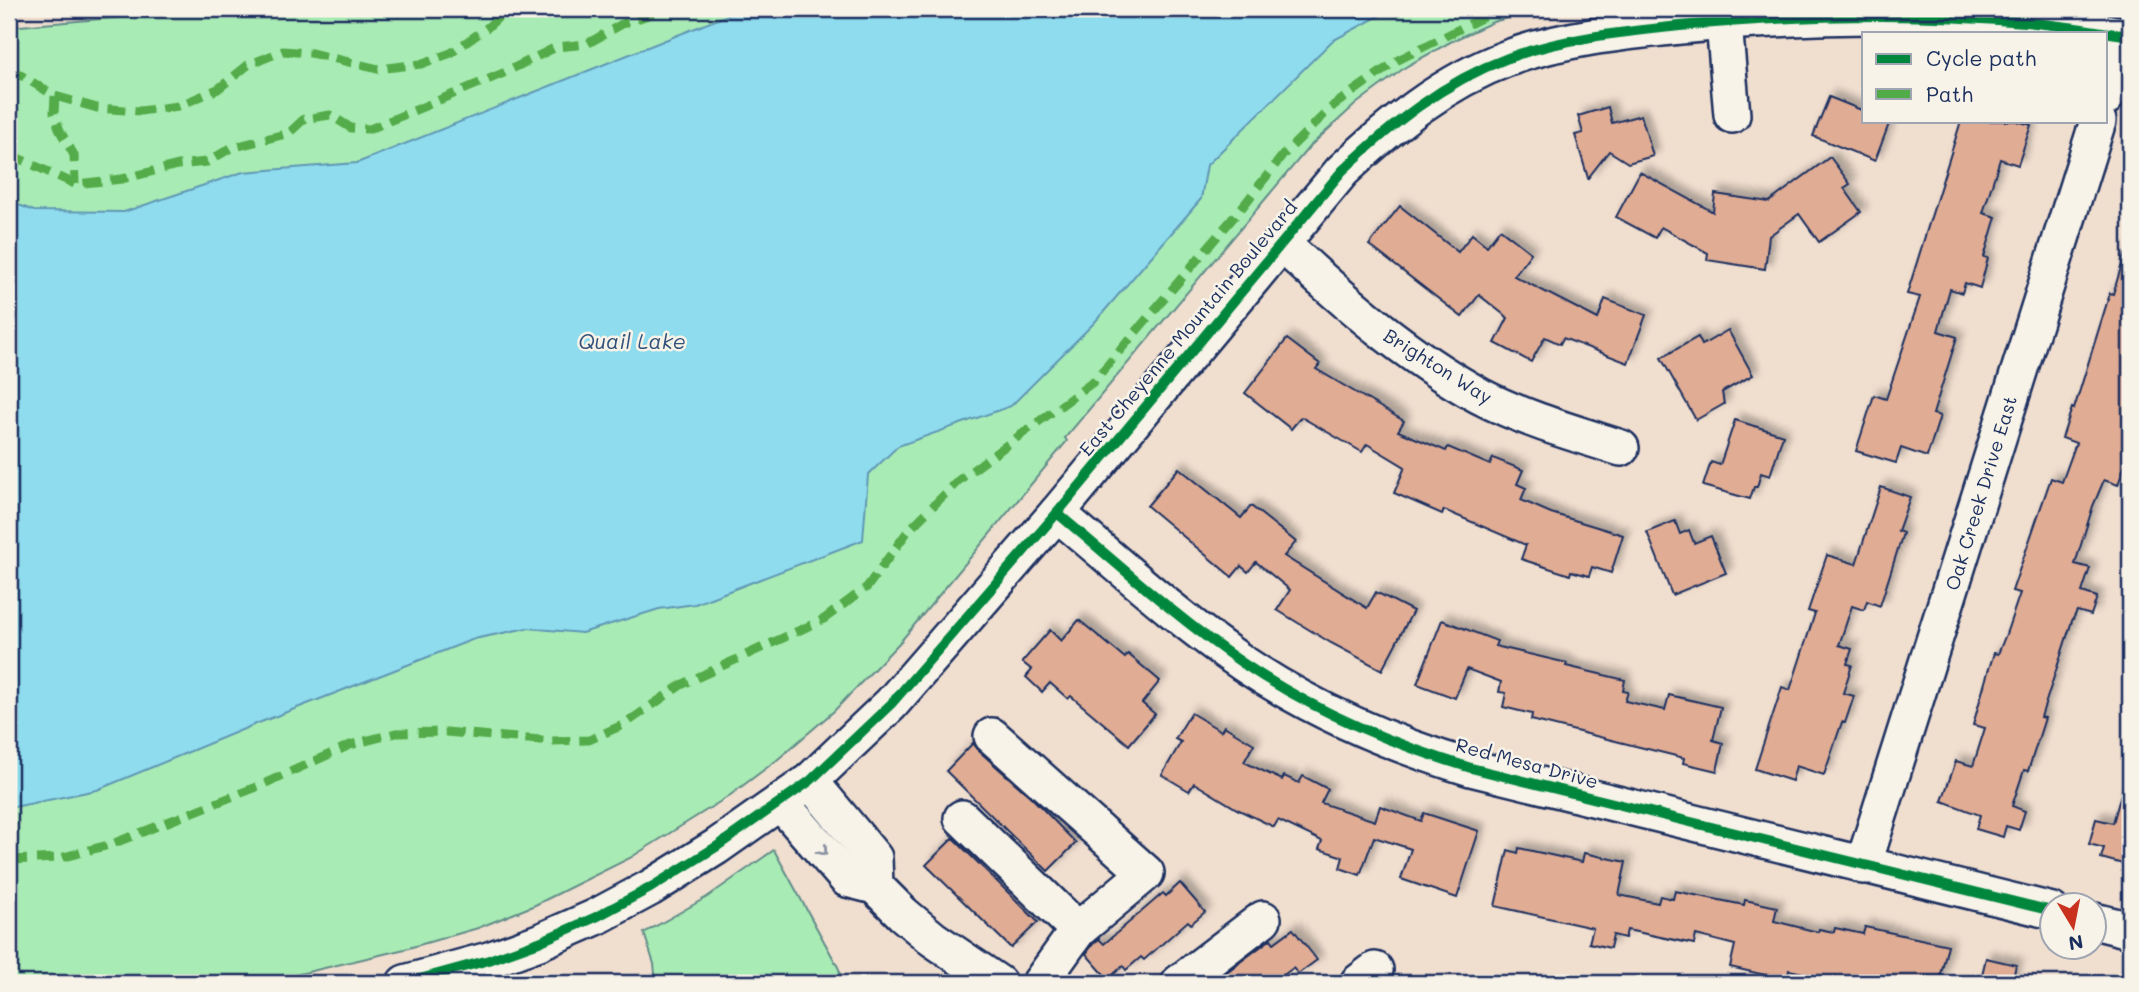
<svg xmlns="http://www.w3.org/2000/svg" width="2139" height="992" font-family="Mali,sans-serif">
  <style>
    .green { fill: #a9ebb4; stroke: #628d89; stroke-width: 2 }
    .water { fill: #8edced; stroke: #6097b4; stroke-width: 2 }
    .building { fill: #e0ac94; stroke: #1b2f5e; stroke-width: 2; filter: url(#shadow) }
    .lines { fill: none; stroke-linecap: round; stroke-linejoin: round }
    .minor-casing { stroke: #1b2f5e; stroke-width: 40 }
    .minor { stroke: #f7f3e8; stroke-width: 35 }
    .quiet { stroke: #52ab49; stroke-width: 9; stroke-dasharray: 18 9; stroke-linecap: butt }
    .cycleway-casing { stroke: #f7f3e8; stroke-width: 15 }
    .cycleway { stroke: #00873e; stroke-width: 10 }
    .oneway { stroke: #8991a3 }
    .labels { text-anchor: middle; stroke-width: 5; stroke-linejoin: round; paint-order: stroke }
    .street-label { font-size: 19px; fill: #1b2f5e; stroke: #f7f3e8 }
    .water-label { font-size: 21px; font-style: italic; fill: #32527b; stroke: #f7f3e8 }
  </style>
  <defs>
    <filter id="shadow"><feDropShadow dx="6" dy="-6" stdDeviation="3.5" flood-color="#0004"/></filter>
  </defs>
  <rect width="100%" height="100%" fill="#f0decf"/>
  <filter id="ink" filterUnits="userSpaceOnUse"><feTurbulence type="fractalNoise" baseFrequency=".0143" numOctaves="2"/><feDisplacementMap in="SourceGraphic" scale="14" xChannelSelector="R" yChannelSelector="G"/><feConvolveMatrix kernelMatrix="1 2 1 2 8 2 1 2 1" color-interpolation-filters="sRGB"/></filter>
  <g filter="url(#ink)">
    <g class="green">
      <path d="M215,9H1539L1493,22L1454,40L1407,66L1356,104L1309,147L1065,438L1067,441L901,641L834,711L777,760L729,796L630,858L535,905L478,928L405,949L261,983H9V27Z"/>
      <path d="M774,850L838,967L844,983H656L654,964L644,933L707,897Z"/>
    </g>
    <path class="water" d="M743,9H1392L1332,41L1207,165L1201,199L1094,323L1011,406L898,446L868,475L863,540L695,604L659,609L582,633L527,628L474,639L256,724L97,790L9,808V201L34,211L124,212L243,172L357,163Z"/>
    <g class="building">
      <path d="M1829,97L1864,111V121H1890L1875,161L1813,136Z"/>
      <path d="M1608,107L1612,123L1641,115L1653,156L1628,163L1609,151L1588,178L1575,135L1583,133L1578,116Z"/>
      <path d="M1961,121H2017L2031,125L2018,165L2000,159L1983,213L1996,217L1984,257L1988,258L1980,288L1965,283L1962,293L1950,289L1938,331L1957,337L1933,414L1940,416L1927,457L1901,448L1896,463L1856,451L1874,395L1886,399L1920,297L1907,294Z"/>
      <path d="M1830,157L1850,184L1844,188L1861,212L1819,242L1799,214L1769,236L1765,269L1707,260L1708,253L1661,227L1655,238L1616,217L1640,172L1713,212L1715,194L1769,202Z"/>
      <path d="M1400,206L1458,252L1472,234L1487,246L1500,229L1531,253L1514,276L1598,319L1605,299L1646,315L1628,363L1563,338L1560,344L1545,337L1531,362L1495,343L1508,318L1479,295L1462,317L1369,245Z"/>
      <path d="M2125,254L2130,255V449L2118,485L2104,480L2093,506L2075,564L2090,568L2082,592L2097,597L2091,615L2077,611L2072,621L2041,717L2045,718L2028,771L2024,770L2012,806L2025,811L2019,830L2006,826L2003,837L1976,829L1980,815L1942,801L1956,761L1973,766L1985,728L1973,725L1987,675L1994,653L1998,654L2006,634L2020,593L2012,591L2051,478L2062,482L2076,443L2062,438L2072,408L2074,409L2110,293L2113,294Z"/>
      <path d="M1728,330L1753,375L1722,392L1724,404L1696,420L1661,358L1698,337L1702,345Z"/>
      <path d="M1287,339L1320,364L1316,369L1404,421L1398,431L1446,451L1448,447L1490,465L1493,458L1523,470L1517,484L1526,488L1521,500L1551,513L1623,535L1611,573L1592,567L1589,576L1571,571L1570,575L1521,559L1526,545L1444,510L1442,514L1394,493L1405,467L1367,444L1362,452L1301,417L1291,429L1245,393Z"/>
      <path d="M1735,420L1783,435L1770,476L1761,473L1757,487H1754L1750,499L1703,486L1711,462L1720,465Z"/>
      <path d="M1179,468L1241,518L1251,506L1296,542L1284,556L1367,608L1376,592L1413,611L1382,670L1331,643L1277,610L1290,590L1256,562L1248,572L1241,566L1232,577L1147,506Z"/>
      <path d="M1881,487L1910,497L1898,531L1903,533L1880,606L1867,601L1864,610L1852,606L1839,645L1852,649L1847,664L1852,665L1843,693L1854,696L1845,723L1842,722L1824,775L1796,766L1792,781L1755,769L1782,687L1790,690L1815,613L1808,611L1827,555L1856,564Z"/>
      <path d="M1675,521L1680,534L1689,530L1694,543L1711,536L1726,573L1672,595L1647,532Z"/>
      <path d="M1079,620L1125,658L1128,654L1160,681L1142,703L1155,714L1129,745L1071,696L1068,699L1050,683L1042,692L1026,677L1032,670L1022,662L1050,630L1061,641Z"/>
      <path d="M1442,620L1497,641L1495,646L1567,663L1566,666L1625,680L1623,691L1628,692L1625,701L1665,710L1669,695L1721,707L1713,740L1723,743L1717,771L1683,763L1684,758L1531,720L1532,714L1503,707L1506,693L1499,692L1501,682L1467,669L1455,698L1417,684Z"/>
      <path d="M1191,713L1221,731L1224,726L1254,744L1244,762L1282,780L1284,776L1299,783L1303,776L1328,789L1321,803L1375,821L1380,806L1421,821L1424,813L1479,831L1457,898L1401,879L1411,849L1374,837L1360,875L1340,868L1343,857L1319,849L1322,841L1278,820L1274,827L1237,809L1194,783L1189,791L1162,775L1181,742L1175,739Z"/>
      <path d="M973,743L979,751L1032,798L1076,843L1048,871L946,771Z"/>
      <path d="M2124,783L2130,784V866L2101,858L2104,848L2089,844L2096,819L2113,823Z"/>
      <path d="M953,838L1038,922L1011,948L926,865Z"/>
      <path d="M1519,848L1582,862L1584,853L1626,862L1619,895L1658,903L1660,896L1673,899L1675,891L1744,905L1745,900L1777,907L1774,921L1818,932L1819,929L1834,932L1835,928L1863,934L1865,927L1948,945L1939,983H1849L1789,970L1787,980L1730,967L1735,945L1696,935L1694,944L1627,930L1625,938L1613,935L1610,948L1589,943L1593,928L1495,906L1508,850L1518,853Z"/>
      <path d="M1180,883L1205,912L1191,924L1188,921L1144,960L1141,957L1126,970L1123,966L1108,979L1086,954L1093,944L1099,939L1104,944L1163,893L1166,896Z"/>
      <path d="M1293,929L1317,960L1298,974L1293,968L1273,983H1212L1271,939L1274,943Z"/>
      <path d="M1986,958L2016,965L2012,983H1980Z"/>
    </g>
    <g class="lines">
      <g class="minor-casing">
        <g id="minor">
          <path d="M1724,23L1732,115"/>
          <path d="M2106,97L2130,36"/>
          <path d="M1281,243C1343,300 1405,355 1480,396C1524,419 1574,433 1621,448"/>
          <path d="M1057,513C1118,564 1178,619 1244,664C1314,711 1391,744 1471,768L2052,911"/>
          <path d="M992,736L1146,873L1078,930L1040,983"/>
          <path d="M810,781L874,858L875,886"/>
          <path d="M780,802L847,879L875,886L903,914L933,939L998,983"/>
          <path d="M962,818L1078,930"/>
          <path d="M1863,866L2098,121"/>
          <path d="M2094,921L2130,930"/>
          <path d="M405,983L489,960L539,942L596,917L650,888L716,847L810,781L891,704L1057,513L1342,171C1391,125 1443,82 1508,58C1562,38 1622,32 1680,26C1795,15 1910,12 2025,22C2060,25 2095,31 2130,36"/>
          <path d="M1179,983L1263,919"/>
          <path d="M1358,983L1375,970"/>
        </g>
      </g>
      <use href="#minor" class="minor"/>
      <g class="quiet">
        <path d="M9,68L55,96L97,108L140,111L178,106L218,89L248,65L283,51L311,53L378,69L421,64L451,53L488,27L507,9"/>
        <path d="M55,96L54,113L60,131L74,155L75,184"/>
        <path d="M9,154L75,184L122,179L178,165L207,162L231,148L289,133L304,119L330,115L351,128L370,129L506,72L556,47L587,44L622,24L666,9"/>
        <path d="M9,860L60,858L112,844L259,786L350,745L396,733L446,732L552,741L589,740L625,724L681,685L824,619L867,587L908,531L959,480L1093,382L1244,205L1283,155L1334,105L1398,60L1499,9"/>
      </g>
      <g class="cycleway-casing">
        <g id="cycleway">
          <path d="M1057,513C1118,564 1178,619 1244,664C1314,711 1391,744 1471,768L2052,911"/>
          <path d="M405,983L489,960L539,942L596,917L650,888L716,847L810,781L891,704L1057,513L1342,171C1391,125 1443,82 1508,58C1562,38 1622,32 1680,26C1795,15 1910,12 2025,22C2060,25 2095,31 2130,36"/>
        </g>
      </g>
      <use href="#cycleway" class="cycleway"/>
    </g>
    <defs><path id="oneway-chevron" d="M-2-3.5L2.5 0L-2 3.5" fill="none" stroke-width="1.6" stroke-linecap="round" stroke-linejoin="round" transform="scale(1.75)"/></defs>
    <use class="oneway" href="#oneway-chevron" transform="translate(823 851) rotate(49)"/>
  </g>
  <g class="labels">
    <g class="street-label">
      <text transform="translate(1188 328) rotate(-50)" y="7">East Cheyenne Mountain Boulevard</text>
      <text transform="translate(1438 366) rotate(32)" y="7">Brighton Way</text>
      <text transform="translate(1981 493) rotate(-73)" y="7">Oak Creek Drive East</text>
      <text transform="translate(1527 763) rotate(15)" y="7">Red Mesa Drive</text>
    </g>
    <g class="water-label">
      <text x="632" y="349">Quail Lake</text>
    </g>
  </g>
  <rect width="2139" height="992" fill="none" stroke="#f7f3e8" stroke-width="35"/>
  <rect x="18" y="18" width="2104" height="957" fill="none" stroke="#1b2f5e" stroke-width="2.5" filter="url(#ink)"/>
  <rect x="1862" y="32" width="245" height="91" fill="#f7f3e8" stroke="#9fa5b1" stroke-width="2"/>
  <rect x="1876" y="54" width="35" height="10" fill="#00873e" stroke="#9fa5b1" stroke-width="2"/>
  <text x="1926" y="66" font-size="21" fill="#1b2f5e">Cycle path</text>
  <rect x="1876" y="89" width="35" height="10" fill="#52ab49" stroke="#9fa5b1" stroke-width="2"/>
  <text x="1926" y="102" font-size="21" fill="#1b2f5e">Path</text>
  <g transform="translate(2073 926) rotate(170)"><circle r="33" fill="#f7f3e8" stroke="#9fa5b1" stroke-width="2"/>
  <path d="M0-5L12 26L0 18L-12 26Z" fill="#c8321e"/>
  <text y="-10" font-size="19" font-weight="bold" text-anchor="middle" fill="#1b2f5e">N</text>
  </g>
</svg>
